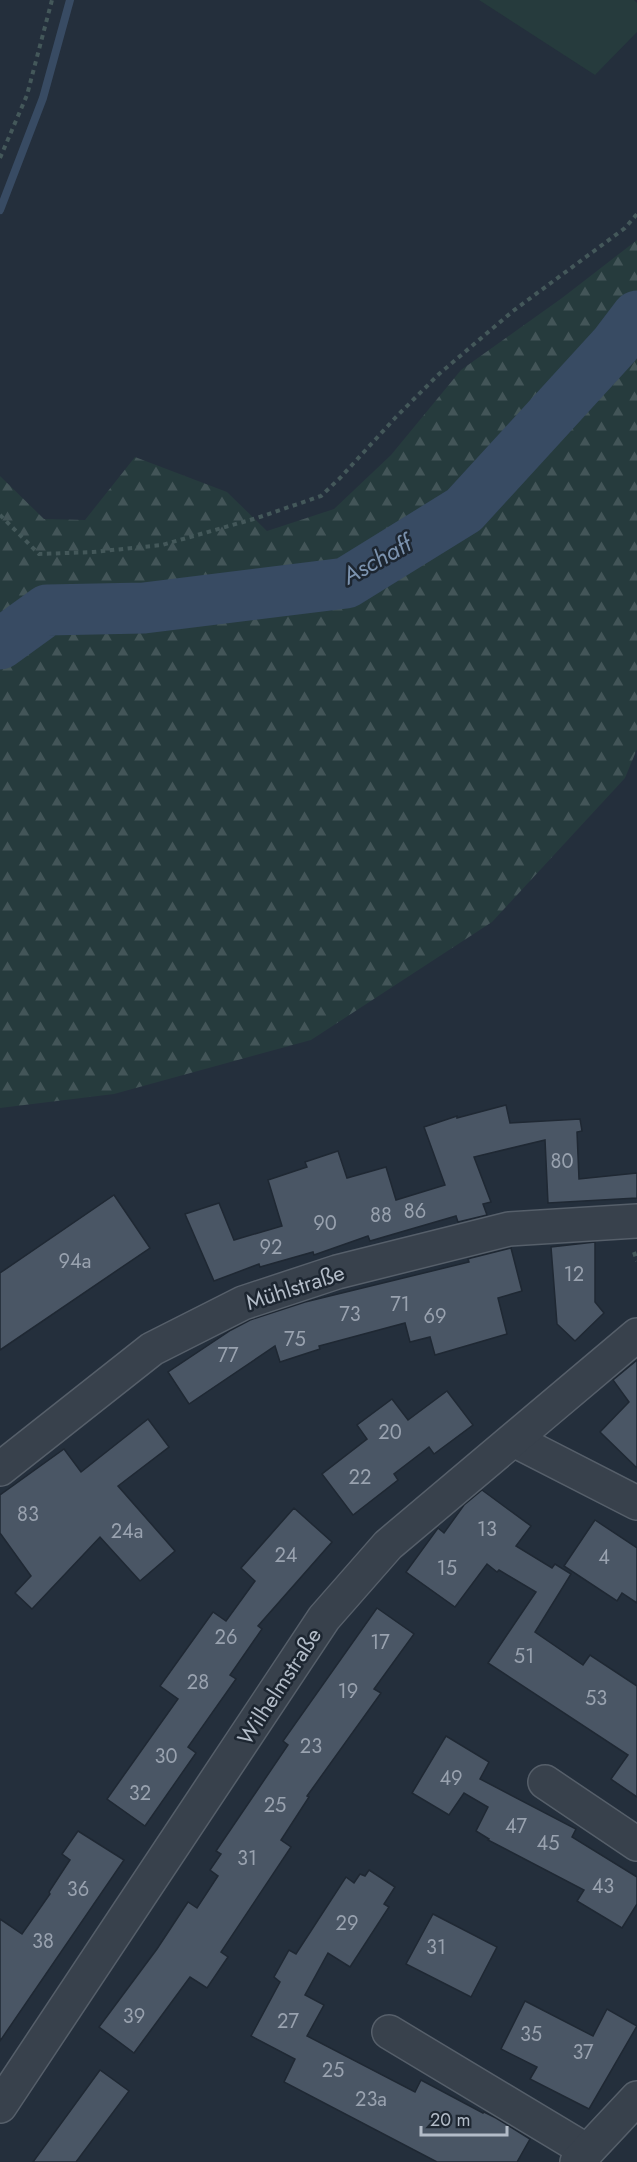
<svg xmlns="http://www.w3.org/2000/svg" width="637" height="2162" font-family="Jost,sans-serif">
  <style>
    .grass { fill: #263b3d }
    .forest { fill: url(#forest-firs) }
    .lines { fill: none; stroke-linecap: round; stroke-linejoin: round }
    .stream { stroke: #384b63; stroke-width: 8 }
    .river { stroke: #384b63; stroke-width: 51 }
    .building { fill: #4a5665; stroke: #1f2833; stroke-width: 1.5 }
    .minor-casing { stroke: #565f6a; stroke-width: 36 }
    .path { stroke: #44585a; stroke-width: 4; stroke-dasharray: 4.5 4.5; stroke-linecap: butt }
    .minor { stroke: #38414c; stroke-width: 33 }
    .labels { text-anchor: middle; stroke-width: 5; stroke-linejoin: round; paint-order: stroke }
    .number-label { font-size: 20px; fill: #99a2af }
    .street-label { font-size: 22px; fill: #b3bcc8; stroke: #1d2631 }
    .water-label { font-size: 24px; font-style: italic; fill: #7c93af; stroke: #1d2631 }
  </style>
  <defs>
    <pattern id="forest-firs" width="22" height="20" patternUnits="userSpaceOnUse" patternTransform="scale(1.5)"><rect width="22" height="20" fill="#263b3d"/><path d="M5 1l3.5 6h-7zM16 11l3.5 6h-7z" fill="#435558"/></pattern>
  </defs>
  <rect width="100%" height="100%" fill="#242f3c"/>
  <path class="grass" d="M479,0H634L637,3V32L595,75Z"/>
  <path class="forest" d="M637,240V749L625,778L492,922L311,1040L114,1094L0,1108V476L44,519L85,520L135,457L227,492L267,531L334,509L391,455L461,370L562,298Z"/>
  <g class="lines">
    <path class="stream" d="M0,210L43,98L70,0"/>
    <path class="river" d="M0,644L47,610L144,608L346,583L464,510L615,345L637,316"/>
  </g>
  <g class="building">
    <path d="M506,1105L510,1123L580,1119L582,1131L577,1132L579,1179L637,1173V1198L548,1203L545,1140L474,1157L491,1202L483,1204L487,1215L458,1222L456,1216L370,1241L368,1236L314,1255L313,1252L260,1267L259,1264L214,1281L185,1214L219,1203L234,1240L282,1226L268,1180L307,1167L305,1162L338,1151L347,1178L386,1167L396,1200L445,1185L424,1127L457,1116V1118Z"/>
    <path d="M114,1195L150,1248L0,1350V1273Z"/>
    <path d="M595,1242V1302L604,1313L575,1341L557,1324L551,1247Z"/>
    <path d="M511,1248L522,1291L498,1298L507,1334L435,1355L430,1337L410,1342L405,1323L319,1346L320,1349L280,1362L275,1346L189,1404L168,1372L231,1330L250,1320L305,1302L469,1262L468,1259L471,1258Z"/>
    <path d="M637,1360V1468L600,1432L629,1402L613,1380Z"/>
    <path d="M447,1391L473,1425L434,1454L429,1447L394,1474L398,1480L353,1515L322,1474L367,1439L357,1425L392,1399L408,1420Z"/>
    <path d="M148,1419L169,1447L118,1486L175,1551L140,1581L100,1537L32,1609L15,1593L31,1576L0,1533V1495L64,1449L81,1472Z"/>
    <path d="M482,1490L531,1526L516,1546L552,1568L555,1564L571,1574L535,1632L583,1665L590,1655L637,1686V1797L611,1779L628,1755L488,1663L536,1592L499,1570L497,1572L487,1564L455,1607L406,1572L438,1528L444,1533L464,1505Z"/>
    <path d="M294,1508L332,1542L258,1626L262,1629L230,1675L236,1679L188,1747L196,1753L145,1826L107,1799L178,1699L160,1686L213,1612L226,1621L255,1581L241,1568Z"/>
    <path d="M595,1520L637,1548V1603L622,1593L617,1601L564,1566Z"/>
    <path d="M377,1608L414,1634L374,1689L381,1693L307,1796L309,1797L281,1840L291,1847L221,1952L228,1957L207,1988L190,1977L134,2053L99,2027L157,1949L188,1902L197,1908L218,1876L210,1870L221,1854L216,1851L288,1745L283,1741Z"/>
    <path d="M446,1736L489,1762L480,1779L576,1829L572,1837L637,1877V1904L622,1928L577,1901L584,1890L488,1840L489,1839L476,1831L488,1807L464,1793L449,1815L412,1793Z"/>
    <path d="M78,1831L124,1860L0,2041V1919L22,1934L50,1894L49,1892L70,1860L62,1854Z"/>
    <path d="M369,1870L395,1887L384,1904L389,1907L350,1967L328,1953L305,1995L324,2005L307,2036L415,2092L421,2080L483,2113L484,2112L496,2118L530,2139L517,2162H437L284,2082L295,2059L251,2036L280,1982L274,1977L289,1950L296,1954L346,1877L354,1883L360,1874L365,1876Z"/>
    <path d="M433,1914L497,1947L471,1997L406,1964Z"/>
    <path d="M525,2001L593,2036L607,2009L637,2026L589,2109L530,2079L537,2067L501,2049Z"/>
    <path d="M100,2070L129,2091L76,2162H33Z"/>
  </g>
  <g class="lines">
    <g class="minor-casing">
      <g id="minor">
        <path d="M514,1440L637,1503"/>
        <path d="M0,1469L152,1349L243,1303L337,1272L509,1229L637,1221"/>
        <path d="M545,1782L637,1844"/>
        <path d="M389,2032L587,2151"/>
        <path d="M0,2106L324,1618L388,1545L637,1335"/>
        <path d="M577,2162L637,2098"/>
      </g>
    </g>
    <g class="path">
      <path d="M0,158L27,95L52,0"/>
      <path d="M0,515L39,554L93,552L162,545L257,518L321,496L340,478L396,417L439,374L513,311L625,228L637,214"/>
      <path d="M634,1252L637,1261"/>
    </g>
    <use href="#minor" class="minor"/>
  </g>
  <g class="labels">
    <g class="number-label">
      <text x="562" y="1168">80</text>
      <text x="415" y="1218">86</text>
      <text x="381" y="1222">88</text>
      <text x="325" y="1230">90</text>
      <text x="271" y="1254">92</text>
      <text x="75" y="1268">94a</text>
      <text x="574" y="1281">12</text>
      <text x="400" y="1311">71</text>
      <text x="350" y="1321">73</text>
      <text x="435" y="1323">69</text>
      <text x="295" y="1346">75</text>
      <text x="228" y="1362">77</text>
      <text x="390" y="1439">20</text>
      <text x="360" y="1484">22</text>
      <text x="28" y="1521">83</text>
      <text x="487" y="1536">13</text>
      <text x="127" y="1538">24a</text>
      <text x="286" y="1562">24</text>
      <text x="604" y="1564">4</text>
      <text x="447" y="1575">15</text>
      <text x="226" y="1644">26</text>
      <text x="380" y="1649">17</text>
      <text x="524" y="1663">51</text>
      <text x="198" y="1689">28</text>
      <text x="348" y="1698">19</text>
      <text x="596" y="1705">53</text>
      <text x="311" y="1753">23</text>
      <text x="166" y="1763">30</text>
      <text x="451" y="1785">49</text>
      <text x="140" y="1800">32</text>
      <text x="275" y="1812">25</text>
      <text x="516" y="1833">47</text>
      <text x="548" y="1850">45</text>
      <text x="247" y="1865">31</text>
      <text x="603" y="1893">43</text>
      <text x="78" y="1896">36</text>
      <text x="347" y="1930">29</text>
      <text x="43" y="1948">38</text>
      <text x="436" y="1954">31</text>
      <text x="134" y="2023">39</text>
      <text x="288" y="2028">27</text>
      <text x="531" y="2041">35</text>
      <text x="583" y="2059">37</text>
      <text x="333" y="2077">25</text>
      <text x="371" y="2106">23a</text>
    </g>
    <g class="street-label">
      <text transform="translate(295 1287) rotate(-18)" y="8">Mühlstraße</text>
      <text transform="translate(279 1686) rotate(-57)" y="8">Wilhelmstraße</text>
    </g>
    <g class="water-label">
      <text transform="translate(377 560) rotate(-29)" y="8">Aschaff</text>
    </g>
  </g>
  <path d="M421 2126v9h86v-9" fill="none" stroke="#b3bcc8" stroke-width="3"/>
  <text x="430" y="2126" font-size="18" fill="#b3bcc8" stroke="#1d2631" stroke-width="4.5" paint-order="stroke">20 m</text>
</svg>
